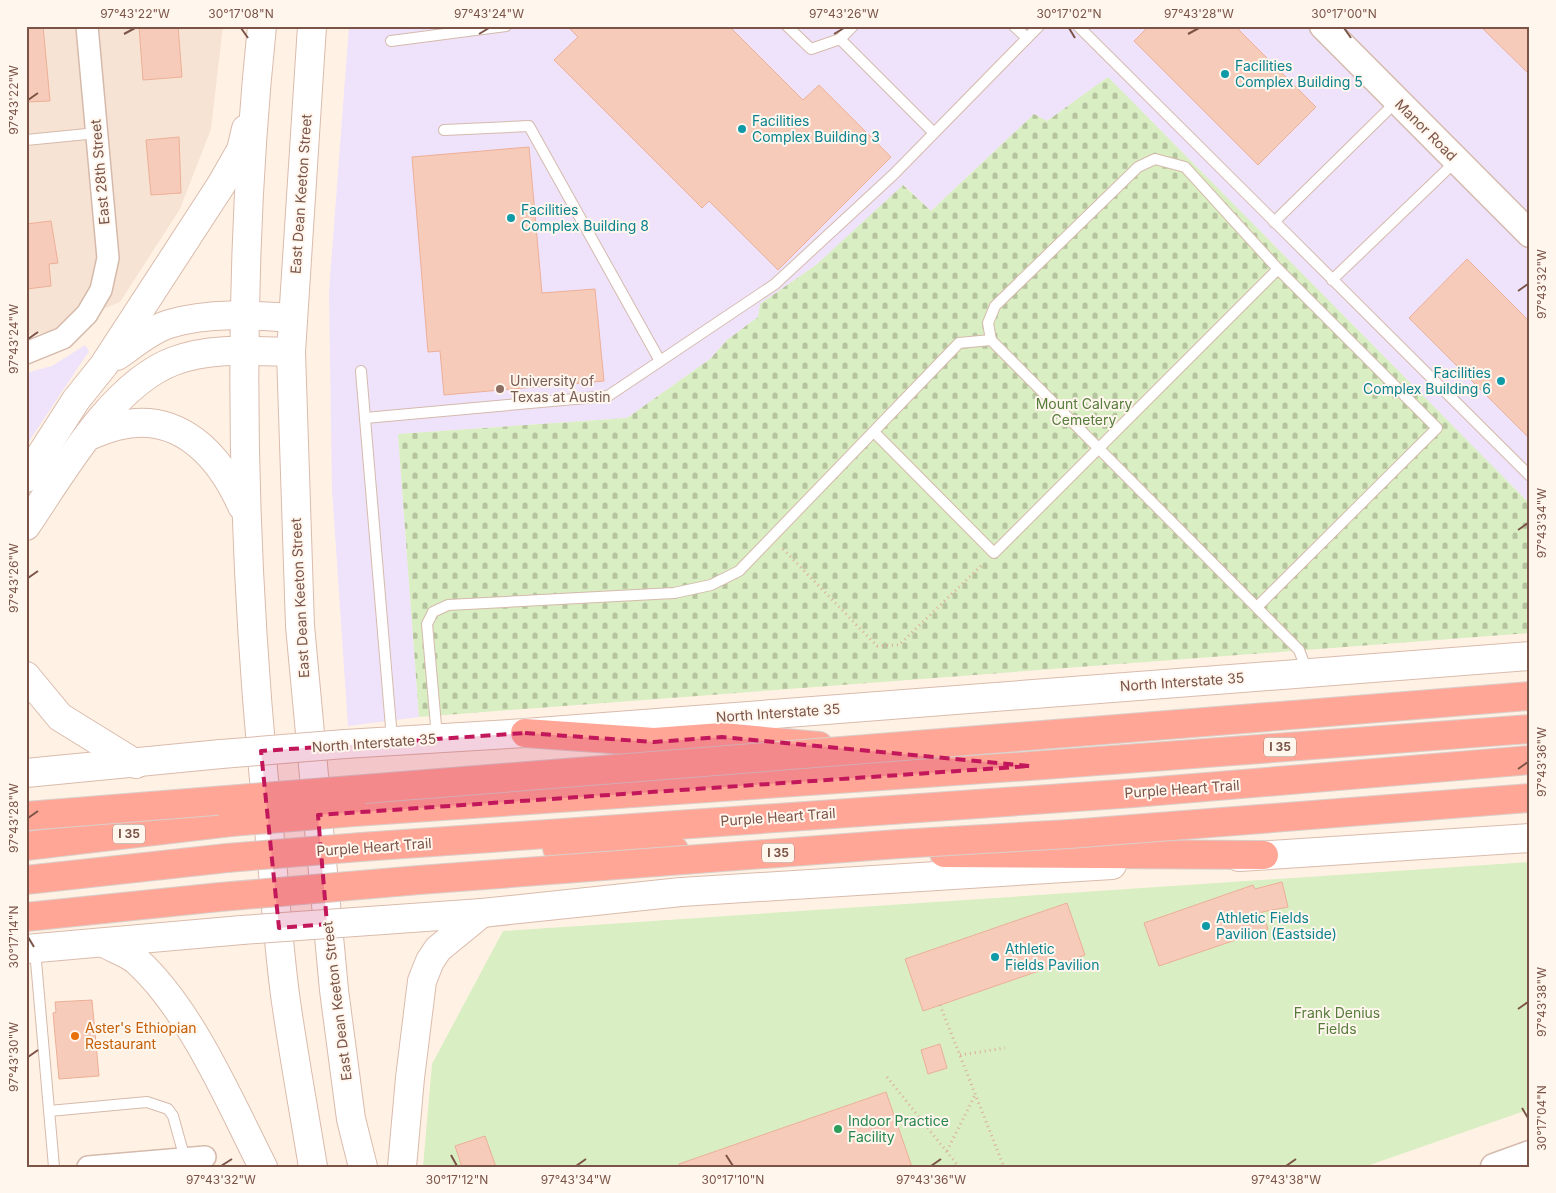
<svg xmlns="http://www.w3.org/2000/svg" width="1556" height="1193" font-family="Inter,sans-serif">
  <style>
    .residential { fill: #f7e3d3 }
    .education { fill: #efe2fb }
    .green { fill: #d9eec2 }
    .cemetery { fill: url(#cemetery-stones) }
    .building { fill: #f7cbba; stroke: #ecaf98 }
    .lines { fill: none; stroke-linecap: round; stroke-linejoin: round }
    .service-casing { stroke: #d5baac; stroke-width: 12 }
    .minor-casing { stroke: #d5baac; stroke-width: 24 }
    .tertiary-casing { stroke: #d5baac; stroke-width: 29 }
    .secondary-casing { stroke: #dabbac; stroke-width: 30 }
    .motorway-casing { stroke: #dacfcb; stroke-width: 30 }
    .path { stroke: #ddae9c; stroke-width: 3; stroke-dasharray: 1 4; stroke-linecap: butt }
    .service { stroke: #fff; stroke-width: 10 }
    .minor { stroke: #fff; stroke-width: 21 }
    .tertiary { stroke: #fff; stroke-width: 26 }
    .secondary { stroke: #fff; stroke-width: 28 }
    .motorway { stroke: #ffa696; stroke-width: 28 }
    .secondary-bridge-casing { stroke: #dabbac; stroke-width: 30; stroke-linecap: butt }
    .motorway-bridge-casing { stroke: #dacfcb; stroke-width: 30; stroke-linecap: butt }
    .secondary-bridge { stroke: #fff; stroke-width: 28 }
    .motorway-bridge { stroke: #ffa696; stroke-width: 28 }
    .marked { fill: #c2185b; fill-opacity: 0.2; stroke: #c2185b; stroke-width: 4; stroke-dasharray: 10 6; stroke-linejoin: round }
    .ticks { fill: none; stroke: #7b5447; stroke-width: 2 }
    .culture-dot { fill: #0f9aa8; stroke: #fff6ee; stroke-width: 2 }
    .education-dot { fill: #8d6e63; stroke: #fff6ee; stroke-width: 2 }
    .food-dot { fill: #e8710a; stroke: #fff6ee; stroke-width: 2 }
    .leisure-dot { fill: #2e9e5b; stroke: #fff6ee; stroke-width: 2 }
    .labels { text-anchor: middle; stroke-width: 4; stroke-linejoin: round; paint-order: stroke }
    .shield { fill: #fff6ee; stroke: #a38579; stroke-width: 1 }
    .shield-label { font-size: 12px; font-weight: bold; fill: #7b5447 }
    .culture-label { font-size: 14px; fill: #0d838f; stroke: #fff6ee; text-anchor: start }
    .street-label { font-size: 14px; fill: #7b5447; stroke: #fff6ee }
    .education-label { font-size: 14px; fill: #785e54; stroke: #fff6ee; text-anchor: start }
    .park-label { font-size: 14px; fill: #557c3b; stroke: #fff6ee }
    .food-label { font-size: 14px; fill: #c56008; stroke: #fff6ee; text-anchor: start }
    .leisure-label { font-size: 14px; fill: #27864d; stroke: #fff6ee; text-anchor: start }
    .neatline { fill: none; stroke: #7b5447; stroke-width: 2 }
    .ticks-label { font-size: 12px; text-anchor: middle; fill: #7b5447 }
  </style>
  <defs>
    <pattern id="cemetery-stones" width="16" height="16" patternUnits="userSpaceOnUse" patternTransform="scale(1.25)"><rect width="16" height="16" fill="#d9eec2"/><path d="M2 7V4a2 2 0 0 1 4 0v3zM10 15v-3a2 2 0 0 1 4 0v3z" fill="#b5c39f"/></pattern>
  </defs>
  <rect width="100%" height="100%" fill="#fff2e5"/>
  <path class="residential" d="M26,26H223L211,129L180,209L120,302L45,333L26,335Z"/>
  <g class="education">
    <path d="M349,26H1530V504L1108,77L1047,121L1034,114L931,211L904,185L816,265L760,304L758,317L727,340L710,359L627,418L398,434L419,717L348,726L332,490L329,292Z"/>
    <path d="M85,345L89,351L26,446V373L52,366Z"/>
  </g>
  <path class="green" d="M1530,862V1109L1364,1167H423L432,1064L503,931Z"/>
  <path class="cemetery" d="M1108,77L1530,504V633L419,717L398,434L627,418L710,359L727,340L758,317L760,304L816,265L903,185L931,211L1034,114L1047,121Z"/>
  <g class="building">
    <path d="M26,26H43L50,101L26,102Z"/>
    <path d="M139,26H178L182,77L143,80Z"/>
    <path d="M567,26H729L803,100L819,85L891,157L778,270L709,201L702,208L554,60L578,37Z"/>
    <path d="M1149,26H1235L1316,107L1258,165L1134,41Z"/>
    <path d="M1480,26H1530V75Z"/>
    <path d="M179,137L181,193L151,195L146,140Z"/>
    <path d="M529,147L542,293L595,289L604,381L444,395L440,351L428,352L412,157Z"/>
    <path d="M51,221L58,263L49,264L51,286L27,289L26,224Z"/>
    <path d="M1467,259L1530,322V439L1409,318Z"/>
    <path d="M1282,882L1288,907L1262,912L1268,929L1159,966L1144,923L1253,885L1255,889Z"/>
    <path d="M1067,903L1085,955L923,1011L905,959Z"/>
    <path d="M92,1000L99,1076L59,1079L53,1013L56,1012L55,1002Z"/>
    <path d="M940,1044L947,1068L928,1074L921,1050Z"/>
    <path d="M886,1092L912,1167H679V1164Z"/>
    <path d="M485,1136L496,1167H462L455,1146Z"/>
  </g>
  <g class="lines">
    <g class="service-casing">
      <g id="service">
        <path d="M787,26L811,49L840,39L934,133"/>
        <path d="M1014,26L1027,38"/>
        <path d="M1078,26L1530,476"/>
        <path d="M840,39L853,26"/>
        <path d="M391,41L506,26"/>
        <path d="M444,130L529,126L660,361"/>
        <path d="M26,140L97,133"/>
        <path d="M1274,222L1396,102"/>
        <path d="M1332,280L1456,161"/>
        <path d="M361,371L392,739"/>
        <path d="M365,418L608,396L775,284L894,174L1039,26"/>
        <path d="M874,432L994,553L1278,269L1185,167L1155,159L1138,167L995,306L988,323L991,340"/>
        <path d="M1257,607L1437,428L1278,269"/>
        <path d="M437,737L427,624L433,612L448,605L674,593L711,585L739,571L959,343L991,340L1299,650L1307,671"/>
        <path d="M35,950L54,1167"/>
        <path d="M49,1111L147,1102L168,1109L173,1116L185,1159"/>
      </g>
    </g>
    <g class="minor-casing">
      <g id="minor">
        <path d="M26,353L63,338L87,314L101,290L108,258L87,26"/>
        <path d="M88,1167L205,1157"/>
      </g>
    </g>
    <g class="tertiary-casing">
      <g id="tertiary">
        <path d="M1323,26L1530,234"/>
        <path d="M1494,1167L1530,1154"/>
      </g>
    </g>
    <g class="secondary-casing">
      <g id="secondary">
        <path d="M262,26C234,294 241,563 269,830C275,887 278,945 286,1002C294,1057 304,1112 313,1167"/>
        <path d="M312,26L291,352L300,626L334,990L351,1119L363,1167"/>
        <path d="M117,356C133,345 150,330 169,324C209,312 252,315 292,318"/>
        <path d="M88,436C98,433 107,428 117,426C179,410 220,456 242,506"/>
        <path d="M26,478L76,400L104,365L221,185L241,150L246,129"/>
        <path d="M26,526C62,473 112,384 174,361C211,347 253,351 291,352"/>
        <path d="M26,676L60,717L136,764"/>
        <path d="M345,744L525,733L1530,656"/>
        <path d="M26,773L221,754"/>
        <path d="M1239,857L1530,838"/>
        <path d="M369,921L482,913L681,892L1112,865"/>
        <path d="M104,943C114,949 128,953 137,961C191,1010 230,1102 263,1167"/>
        <path d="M26,949L242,930"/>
        <path d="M402,1167L410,1078L422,981L430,961L438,949L482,913"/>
      </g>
    </g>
    <g class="motorway-casing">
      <g id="motorway">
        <path d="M525,733L654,742L722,737L819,746"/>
        <path d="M354,812L1030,766L1530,729"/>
        <path d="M26,846L231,822"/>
        <path d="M361,847L1134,793L1530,760"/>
        <path d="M557,848L674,850"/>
        <path d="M944,853L1264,855"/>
        <path d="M26,880L227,858"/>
      </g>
    </g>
    <g class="path">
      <path d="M783,549L877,646L899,645L983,564"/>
      <path d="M940,1005L1004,1167"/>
      <path d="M960,1055L1005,1048"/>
      <path d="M887,1077L959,1167"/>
      <path d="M947,1151L975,1095"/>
    </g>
    <use href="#service" class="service"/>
    <use href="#minor" class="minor"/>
    <use href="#tertiary" class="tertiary"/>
    <use href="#secondary" class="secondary"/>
    <use href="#motorway" class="motorway"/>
    <g class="secondary-bridge-casing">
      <g id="secondary-bridge">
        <path d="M221,754L345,744"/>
        <path d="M242,930L369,921"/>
      </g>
    </g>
    <g class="motorway-bridge-casing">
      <g id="motorway-bridge">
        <path d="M26,816L1530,696"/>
        <path d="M231,822L354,812"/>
        <path d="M227,858L361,847"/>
        <path d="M26,917L220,897L419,880L898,844L1069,834L1530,798"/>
      </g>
    </g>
    <use href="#secondary-bridge" class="secondary-bridge"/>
    <use href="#motorway-bridge" class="motorway-bridge"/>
  </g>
  <path class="marked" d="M525,733L654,742L722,737L1030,766L318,815L327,924L279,928L261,751Z"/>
  <path class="ticks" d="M241,28L248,38M1069,28L1075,38M1344,28L1351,38M124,34L135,28M479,34L489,28M834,34L844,28M1188,34L1199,28M28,100L38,93M1518,291L1528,284M28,339L38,332M1518,530L1528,523M28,578L38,571M1518,769L1528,762M28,818L38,811M28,937L34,947M1518,1009L1528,1002M28,1057L38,1050M1522,1108L1528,1118M451,1155L457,1166M726,1155L733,1166M221,1166L232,1159M576,1166L586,1159M931,1166L941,1159M1286,1166L1296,1159"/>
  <g class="culture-dot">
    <circle cx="1225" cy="74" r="5"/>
    <circle cx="742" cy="129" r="5"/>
    <circle cx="511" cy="218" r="5"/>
    <circle cx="1501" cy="381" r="5"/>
    <circle cx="1206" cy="926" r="5"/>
    <circle cx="995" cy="957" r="5"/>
  </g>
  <circle class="education-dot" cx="500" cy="389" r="5"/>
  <circle class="food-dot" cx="75" cy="1036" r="5"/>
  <circle class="leisure-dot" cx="838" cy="1129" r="5"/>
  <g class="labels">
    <g class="shield">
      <rect x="1264" y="737.5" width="32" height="19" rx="4"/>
      <rect x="113" y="824.5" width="32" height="19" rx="4"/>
      <rect x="762" y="843.5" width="32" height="19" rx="4"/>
    </g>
    <g class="shield-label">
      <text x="1280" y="751">I 35</text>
      <text x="129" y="838">I 35</text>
      <text x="778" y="857">I 35</text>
    </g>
    <g class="culture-label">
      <text x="1235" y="71">Facilities<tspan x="1235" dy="16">Complex Building 5</tspan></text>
      <text x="752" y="126">Facilities<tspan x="752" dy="16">Complex Building 3</tspan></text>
      <text x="521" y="215">Facilities<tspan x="521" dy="16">Complex Building 8</tspan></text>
      <text x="1491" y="378" text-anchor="end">Facilities<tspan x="1491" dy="16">Complex Building 6</tspan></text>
      <text x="1216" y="923">Athletic Fields<tspan x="1216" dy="16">Pavilion (Eastside)</tspan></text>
      <text x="1005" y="954">Athletic<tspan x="1005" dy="16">Fields Pavilion</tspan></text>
    </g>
    <g class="street-label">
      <text transform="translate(1426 130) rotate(45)" y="5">Manor Road</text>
      <text transform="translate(100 172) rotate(-95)" y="5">East 28th Street</text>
      <text transform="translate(301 194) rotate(-86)" y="5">East Dean Keeton Street</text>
      <text transform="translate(300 598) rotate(-93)" y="5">East Dean Keeton Street</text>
      <text transform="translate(1182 682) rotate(-4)" y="5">North Interstate 35</text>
      <text transform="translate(778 713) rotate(-4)" y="5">North Interstate 35</text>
      <text transform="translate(374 743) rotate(-4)" y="5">North Interstate 35</text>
      <text transform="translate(1182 789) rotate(-4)" y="5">Purple Heart Trail</text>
      <text transform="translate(778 817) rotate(-4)" y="5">Purple Heart Trail</text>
      <text transform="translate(374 847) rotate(-4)" y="5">Purple Heart Trail</text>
      <text transform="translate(337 1001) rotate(-97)" y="5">East Dean Keeton Street</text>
    </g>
    <g class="education-label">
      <text x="510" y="386">University of<tspan x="510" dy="16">Texas at Austin</tspan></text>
    </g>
    <g class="park-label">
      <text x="1084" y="409">Mount Calvary<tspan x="1084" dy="16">Cemetery</tspan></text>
      <text x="1337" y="1018">Frank Denius<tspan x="1337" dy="16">Fields</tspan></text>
    </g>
    <g class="food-label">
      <text x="85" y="1033">Aster's Ethiopian<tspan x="85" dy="16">Restaurant</tspan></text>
    </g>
    <g class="leisure-label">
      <text x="848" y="1126">Indoor Practice<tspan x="848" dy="16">Facility</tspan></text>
    </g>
  </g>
  <rect width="1556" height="1193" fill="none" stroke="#fff6ee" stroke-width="55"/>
  <rect x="28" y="28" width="1500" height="1138" class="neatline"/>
  <g class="ticks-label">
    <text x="135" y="18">97°43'22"W</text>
    <text x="241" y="18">30°17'08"N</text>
    <text x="489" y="18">97°43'24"W</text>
    <text x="844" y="18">97°43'26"W</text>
    <text x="1069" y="18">30°17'02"N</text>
    <text x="1199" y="18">97°43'28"W</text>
    <text x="1344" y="18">30°17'00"N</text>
    <text transform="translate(14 100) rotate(-90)" y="4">97°43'22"W</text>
    <text transform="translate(1542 284) rotate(-90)" y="4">97°43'32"W</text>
    <text transform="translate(14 339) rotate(-90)" y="4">97°43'24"W</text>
    <text transform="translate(1542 523) rotate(-90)" y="4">97°43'34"W</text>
    <text transform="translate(14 578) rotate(-90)" y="4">97°43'26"W</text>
    <text transform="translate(1542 762) rotate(-90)" y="4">97°43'36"W</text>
    <text transform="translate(14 818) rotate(-90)" y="4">97°43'28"W</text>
    <text transform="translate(14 937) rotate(-90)" y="4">30°17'14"N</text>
    <text transform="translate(1542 1002) rotate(-90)" y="4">97°43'38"W</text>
    <text transform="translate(14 1057) rotate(-90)" y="4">97°43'30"W</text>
    <text transform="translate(1542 1118) rotate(-90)" y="4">30°17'04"N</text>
    <text x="221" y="1184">97°43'32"W</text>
    <text x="457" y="1184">30°17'12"N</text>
    <text x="576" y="1184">97°43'34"W</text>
    <text x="733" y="1184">30°17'10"N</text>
    <text x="931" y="1184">97°43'36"W</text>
    <text x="1286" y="1184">97°43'38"W</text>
  </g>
</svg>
